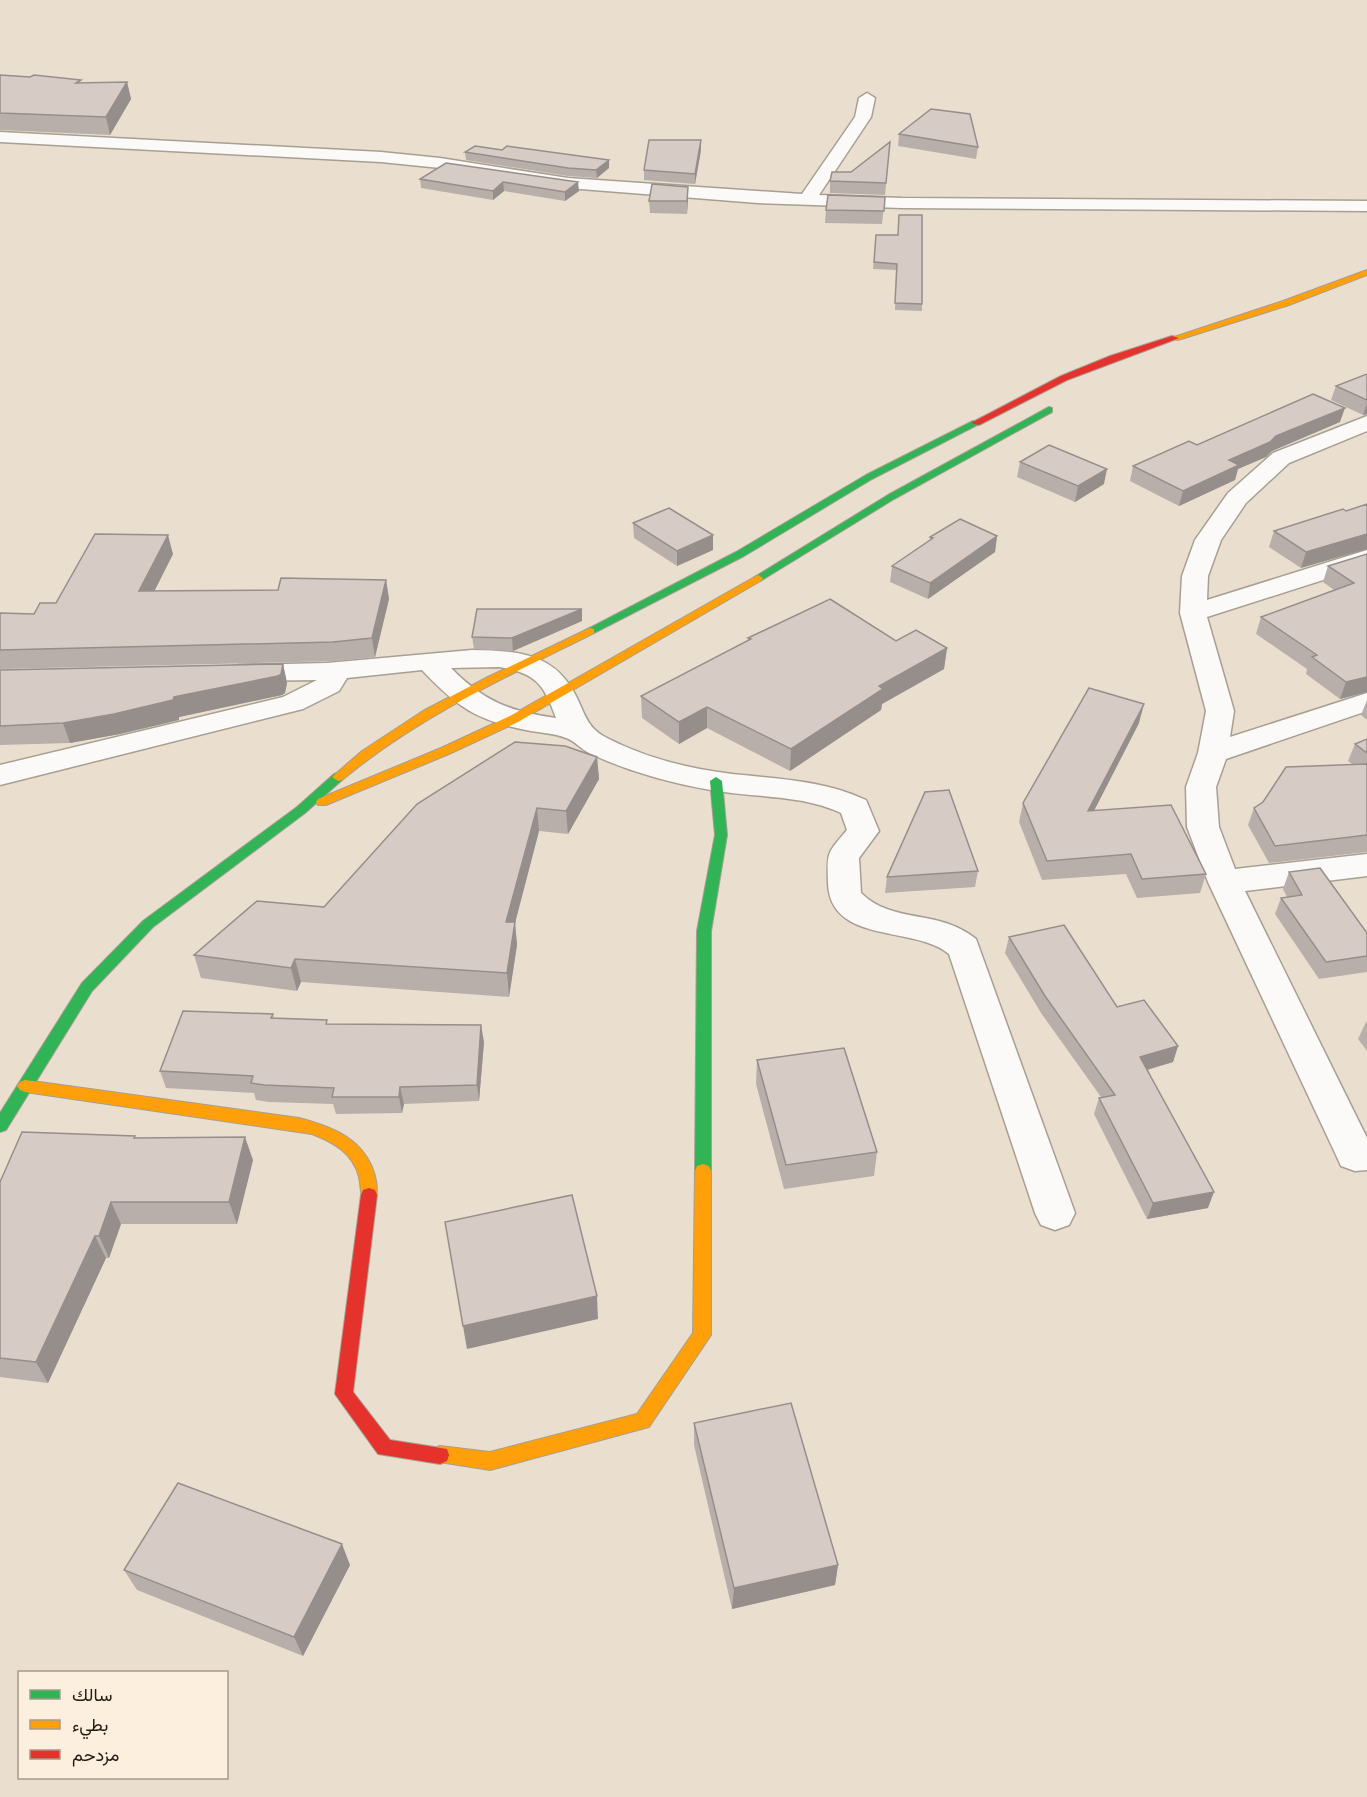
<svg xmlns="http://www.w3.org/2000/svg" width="1367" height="1797" font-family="'Alegreya Sans',Vazirmatn,sans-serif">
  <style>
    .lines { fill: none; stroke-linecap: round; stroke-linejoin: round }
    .street-casing { stroke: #a79f92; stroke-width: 3 }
    .fast-casing { stroke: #a79f92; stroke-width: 2 }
    .slow-casing { stroke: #a79f92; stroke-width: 2 }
    .jam-casing { stroke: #a79f92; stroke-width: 2 }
    .street { fill: #fcfaf8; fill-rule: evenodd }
    .fast { fill: #30b455; fill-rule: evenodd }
    .slow { fill: #ff9f0a; fill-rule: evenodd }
    .jam { fill: #e5322d; fill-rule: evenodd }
    .wall { fill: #b9afaa }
    .shaded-wall { fill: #968e8b }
    .building { fill: #d7cbc6; stroke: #968e8b; stroke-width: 1.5 }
  </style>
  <rect width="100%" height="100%" fill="#eadfcf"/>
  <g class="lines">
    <g class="street-casing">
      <g id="street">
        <path d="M867,93L875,98L871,117L819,195L902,198L1367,201V211L902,208L758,203L568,188L440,168L381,162L0,142V132L381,152L440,158L568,178L802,194L855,117L859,98Z"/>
        <path d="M1367,416V431L1289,463L1246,503L1221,540L1208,576L1207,600L1367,550V566L1207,617L1234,711L1230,737L1367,693V711L1226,759L1216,787L1219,827L1235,869L1367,854V876L1245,891L1367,1138V1170L1355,1171L1341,1166L1336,1155L1208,882L1187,827L1186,787L1198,753L1206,711L1180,613L1182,576L1195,540L1228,493L1273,453Z"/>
        <path d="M472,650C517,651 555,652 577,698C586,717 588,729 609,739C646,758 691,769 732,774C778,779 823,780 866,800L879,831L859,858L861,893C894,925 938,908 976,939L1075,1213L1069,1225L1055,1230L1041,1225L1035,1213L949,954C915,925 830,945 828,883C827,851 827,854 847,830L841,813C801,794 755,798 711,790C670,783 627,771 589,753C581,749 575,741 566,738C554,733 539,733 526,730C476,720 457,707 422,670L347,678L339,691L303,709L0,785V765L283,697L317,680L239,681L229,679L225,673L229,667L239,665L327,663ZM499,667C536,673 544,684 556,718C511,712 483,701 451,668Z"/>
      </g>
    </g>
    <g class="fast-casing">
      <g id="fast">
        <path d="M1049,407L1052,408V412L894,499L762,580L758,581L753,578L888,495Z"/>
        <path d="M973,421L981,423L872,479L744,556L594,633H586L584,631L736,552L866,475Z"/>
        <path d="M338,773L344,777L342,780L305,813L153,927L92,991L6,1130L0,1132V1113L82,983L143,921L297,807L334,774Z"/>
        <path d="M716,777L722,781L727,835L711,931V1171L709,1176L703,1178L697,1176L695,1171L697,931L715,835L710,781Z"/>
      </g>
    </g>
    <g class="slow-casing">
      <g id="slow">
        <path d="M1367,270V275L1289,305L1178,340L1171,338L1283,301Z"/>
        <path d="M758,575L763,578L762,580L518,722L449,754L326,805H318L316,802L318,799L441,748L510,716Z"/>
        <path d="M590,628L594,629V633C506,677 418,717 342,780L338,781L332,777L362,751L423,711L488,677Z"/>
        <path d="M25,1080L299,1118C333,1127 365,1139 375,1176C377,1184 378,1193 375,1200L369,1202L363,1200C360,1192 361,1185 359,1177C353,1153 333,1142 312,1134L25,1092L20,1090L17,1086L20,1082Z"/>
        <path d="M703,1164L709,1166L711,1171V1335L649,1427L490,1470L433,1461L431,1455L433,1449L440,1446L490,1452L637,1414L693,1333L695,1171L697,1166Z"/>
      </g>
    </g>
    <g class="jam-casing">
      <g id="jam">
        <path d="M1172,336L1179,338L1067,380L979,425L971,423L1061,376L1110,356Z"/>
        <path d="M369,1188L375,1190L377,1195L353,1392L390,1440L447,1449L449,1455L447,1461L440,1464L378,1454L335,1394L361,1195L363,1190Z"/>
      </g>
    </g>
    <use href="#street" class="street"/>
    <use href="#fast" class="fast"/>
    <use href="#slow" class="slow"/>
    <use href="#jam" class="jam"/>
  </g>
  <g class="wall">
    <path d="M0,75L81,83L127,82L131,99L110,135L0,130Z"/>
    <path d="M899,134L978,147L976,159L898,146Z"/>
    <path d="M890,142L885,195L830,193V181L851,172Z"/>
    <path d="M701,150L695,184L644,180V170Z"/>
    <path d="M465,152L609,168L597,178L568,176L466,160Z"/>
    <path d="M446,163L579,191L565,201L504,191L493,200L421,188L420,179Z"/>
    <path d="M688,187L687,214L650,213L649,201Z"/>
    <path d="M885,197L882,224L825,223L826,210Z"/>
    <path d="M876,235H898L922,304V311L895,310L896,270L873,269Z"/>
    <path d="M1367,374V414L1363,415L1331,400L1336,386Z"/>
    <path d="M1340,422L1272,451L1266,457L1238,469L1235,480L1179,506L1130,481L1133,466L1197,445Z"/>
    <path d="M1020,462L1104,484L1075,502L1017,477Z"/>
    <path d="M1343,509L1301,568L1269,547L1274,531Z"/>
    <path d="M633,523L713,550L677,566L634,538Z"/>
    <path d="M997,536L995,552L928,599L890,582L892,566L930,541V537Z"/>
    <path d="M173,554L154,591L278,590L386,580L389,599L375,657L337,661L0,669V613L34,614L56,603Z"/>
    <path d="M1367,554V692L1340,699L1306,674L1307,669L1256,634L1261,617L1334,590L1323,582L1328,566Z"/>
    <path d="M582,621L513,651L474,649L472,637Z"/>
    <path d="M748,638L896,641L947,648L944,669L882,704L881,710L790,771L707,728L679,744L642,718L641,696L748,641Z"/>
    <path d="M283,664L287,683L285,693L282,695L179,717V720L120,734L70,743L0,745V670Z"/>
    <path d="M1367,700V720L1361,715Z"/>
    <path d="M1139,723L1094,811L1206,874L1200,893L1137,898L1126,874L1042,880L1019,822L1023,803Z"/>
    <path d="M1367,739V852L1269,863L1248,825L1254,808L1352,764L1348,761L1355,744Z"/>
    <path d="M597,757L599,779L568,834L539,831L515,923L517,945L509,997L301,982L297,991L201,978L194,955L324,907Z"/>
    <path d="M978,871L975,887L885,893L887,877Z"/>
    <path d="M1289,872L1367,933V972L1319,979L1275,914L1281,898L1287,897L1283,889Z"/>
    <path d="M1009,937L1178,1046L1173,1062L1148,1070L1208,1208L1147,1219L1094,1114L1099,1098L1101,1097L1041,1013L1005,953Z"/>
    <path d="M273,1014L274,1018L484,1042L479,1101L404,1104L402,1113L336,1114L333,1104L269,1102L256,1100L254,1093L166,1088L160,1071Z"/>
    <path d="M1366,1022H1367V1051L1358,1039Z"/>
    <path d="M757,1060L877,1152L874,1176L784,1189L756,1084Z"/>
    <path d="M136,1138L253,1160L237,1224H121L109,1258H106L48,1383L0,1377V1182Z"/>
    <path d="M694,1423L838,1565L835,1585L732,1609L694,1445Z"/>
    <path d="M350,1565L303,1656L137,1590L124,1570Z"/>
  </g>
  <g class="shaded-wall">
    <path d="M127,82L131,99L110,135L106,117Z"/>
    <path d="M701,140V150L695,184V174Z"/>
    <path d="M609,160V168L597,178L596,170Z"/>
    <path d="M503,182L504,191L493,200V191Z"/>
    <path d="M578,182L579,191L565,201V192Z"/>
    <path d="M688,187V200L687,214V201Z"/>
    <path d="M1367,403V414L1363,415Z"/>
    <path d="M1345,408L1340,422L1272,451L1266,457L1238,469L1235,480L1179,506L1183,491L1229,460L1276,436Z"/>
    <path d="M1107,469L1104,484L1075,502L1078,486Z"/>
    <path d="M1367,534V549L1301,568L1306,552Z"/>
    <path d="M168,535L173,554L145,610L139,591Z"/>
    <path d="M713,535V550L677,566V551Z"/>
    <path d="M997,536L995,552L928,599L930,583Z"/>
    <path d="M386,580L389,599L375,657L372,638Z"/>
    <path d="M582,609V621L513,651L512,638Z"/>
    <path d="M947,648L944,669L882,704L881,710L790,771L791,749L879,686Z"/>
    <path d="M283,664L287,683L285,693L282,695L179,717V720L120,734L70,743L63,723L174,697Z"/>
    <path d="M1367,677V692L1340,699L1346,682Z"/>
    <path d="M1144,704L1139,723L1084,830L1088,811Z"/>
    <path d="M707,707V728L679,744V722Z"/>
    <path d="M597,757L599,779L568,834L566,811Z"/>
    <path d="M537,808L539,831L515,923L517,945L509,997L507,973L506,922Z"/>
    <path d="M295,959L301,982L297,991L291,968Z"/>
    <path d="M481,1025L484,1042L479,1101L477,1085Z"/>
    <path d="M1178,1046L1173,1062L1135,1073L1140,1057Z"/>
    <path d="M400,1087L404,1104L402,1113L399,1097Z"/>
    <path d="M245,1137L253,1160L237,1224L229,1202Z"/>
    <path d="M1214,1192L1208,1208L1147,1219L1153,1203Z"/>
    <path d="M111,1202L121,1224L109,1258L99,1236Z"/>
    <path d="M95,1236L106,1258L48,1383L36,1362Z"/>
    <path d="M597,1296L598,1319L467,1349L463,1326Z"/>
    <path d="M342,1544L350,1565L303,1656L294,1637Z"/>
    <path d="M838,1565L835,1585L732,1609L734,1588Z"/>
  </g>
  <g class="building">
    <path d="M0,75L30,77L34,75L81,80L76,83L127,82L106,117L0,113Z"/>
    <path d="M931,109L970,114L978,147L899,134Z"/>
    <path d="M649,140H701L695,174L644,170Z"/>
    <path d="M890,142L886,183L830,181L832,172H851Z"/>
    <path d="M475,146L502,150L507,146L609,160L596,170L568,168L465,152Z"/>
    <path d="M446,163L578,182L565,192L503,182L493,191L420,179Z"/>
    <path d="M652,184L688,187L687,201H649Z"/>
    <path d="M828,195L885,197L884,211L826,210Z"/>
    <path d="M899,215H922V304L895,303L897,264L874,262L876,235H898Z"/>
    <path d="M1367,374V400L1336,386Z"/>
    <path d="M1313,394L1345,408L1276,436L1270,442L1229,460L1239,465L1183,491L1133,466L1189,441L1197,445Z"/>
    <path d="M1049,445L1107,469L1078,486L1020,462Z"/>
    <path d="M1367,504V534L1306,552L1274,531L1343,509L1346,511Z"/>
    <path d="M669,508L713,535L677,551L633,523Z"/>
    <path d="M960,519L997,536L930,583L892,566L933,538L930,537Z"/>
    <path d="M95,534L168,535L139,591L278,590L281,578L386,580L372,638L333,642L0,650V613L34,614L40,603H56Z"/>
    <path d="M1367,554V677L1346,682L1312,657L1317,655L1261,617L1354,583L1328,566Z"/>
    <path d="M830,599L896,641L916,630L947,648L879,686L883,689L791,749L707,707L679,722L641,696L751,639L748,638Z"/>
    <path d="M477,609H582L512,638L472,637Z"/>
    <path d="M283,664L281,674L278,676L174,697L173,700L114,714L63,723L0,726V670Z"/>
    <path d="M1089,688L1144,704L1088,811L1171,805L1206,874L1142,879L1131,854L1047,861L1023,803Z"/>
    <path d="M1367,739V753L1355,744Z"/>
    <path d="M515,742L565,746L597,757L566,811L537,808L506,922H515L507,973L295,959L291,968L194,955L257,901L324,907L417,804Z"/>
    <path d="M1367,764V835L1275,846L1254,808L1263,802L1286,767Z"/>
    <path d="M949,790L978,871L887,877L925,792Z"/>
    <path d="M1320,868L1367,933V956L1326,962L1281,898L1302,895L1289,872Z"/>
    <path d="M1064,925L1117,1007L1144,1000L1178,1046L1140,1057L1214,1192L1153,1203L1099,1098L1115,1095L1045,996L1009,937Z"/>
    <path d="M183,1011L273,1014L271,1018L327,1020L326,1024L481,1025L477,1085L400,1087L399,1097H332L334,1088L264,1085L251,1083L253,1076L160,1071Z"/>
    <path d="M844,1048L877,1152L786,1165L757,1060Z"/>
    <path d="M22,1132L135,1136L134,1138L245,1137L229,1202H111L99,1236H95L36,1362L0,1358V1182Z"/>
    <path d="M572,1195L597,1296L463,1326L445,1222Z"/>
    <path d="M791,1403L838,1565L734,1588L694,1423Z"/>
    <path d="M178,1483L342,1544L294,1637L124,1570Z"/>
  </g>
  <rect x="18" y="1671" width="210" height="108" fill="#fcefde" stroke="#a69b8c" stroke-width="1.5"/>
  <rect x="30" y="1690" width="30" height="9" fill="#30b455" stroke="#a69b8c" stroke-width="1.5"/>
  <text x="72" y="1701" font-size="18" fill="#241c11">سالك</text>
  <rect x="30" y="1720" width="30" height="9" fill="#ff9f0a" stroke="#a69b8c" stroke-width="1.5"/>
  <text x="72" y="1731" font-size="18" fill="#241c11">بطيء</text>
  <rect x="30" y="1750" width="30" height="9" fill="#e5322d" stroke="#a69b8c" stroke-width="1.5"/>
  <text x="72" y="1761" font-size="18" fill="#241c11">مزدحم</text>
</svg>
